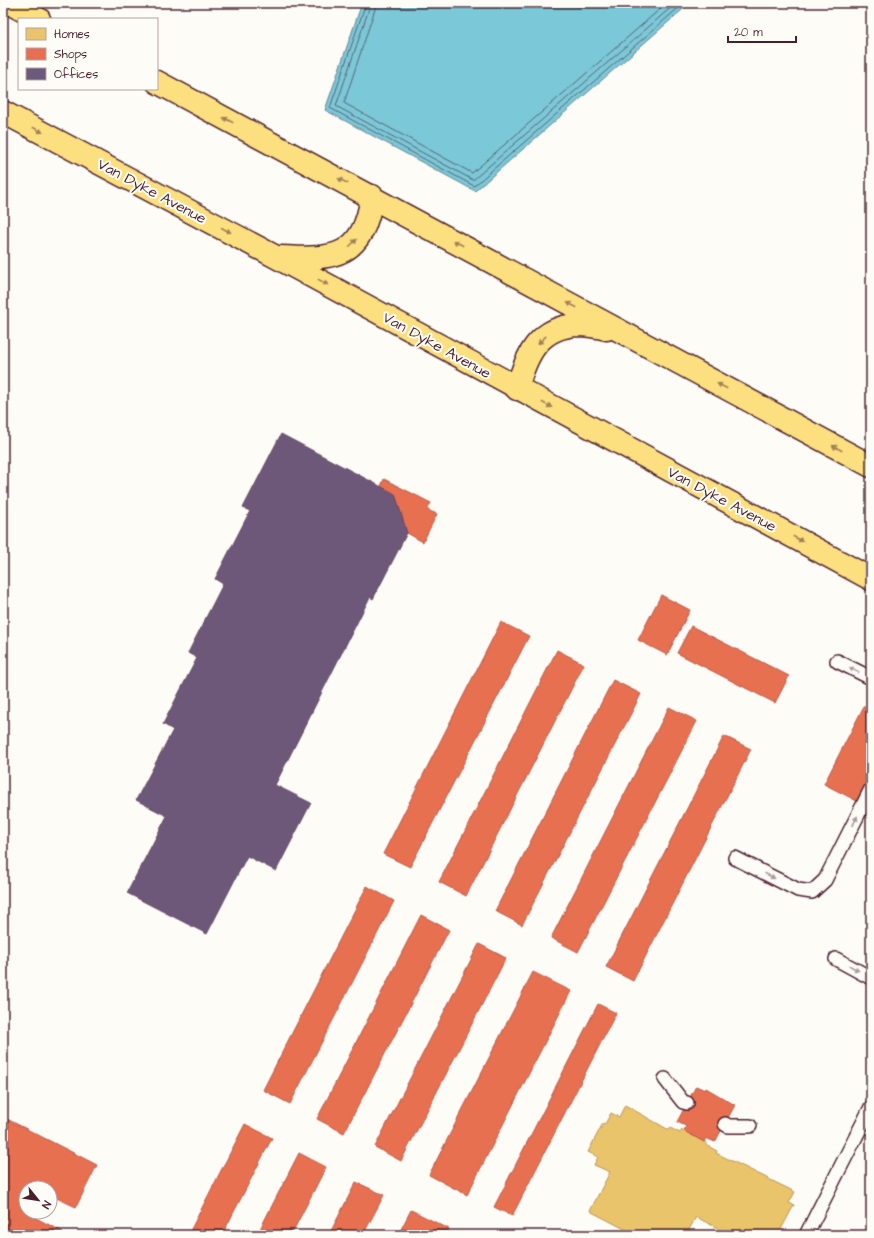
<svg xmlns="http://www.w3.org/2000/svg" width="874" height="1238" font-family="'Architects Daughter',sans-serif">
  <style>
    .water { fill: #7ac8d8; stroke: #678493 }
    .homes { fill: #e9c46a; stroke: #b99257 }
    .shops { fill: #e76f51; stroke: #b85746 }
    .offices { fill: #6d597a; stroke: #624862 }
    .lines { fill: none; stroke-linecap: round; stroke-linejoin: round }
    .shore { stroke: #5d6370; stroke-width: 1 }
    .service-casing { stroke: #4a1f2b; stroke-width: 16 }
    .primary-casing { stroke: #4a1f2b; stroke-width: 25 }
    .service { stroke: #fdfcf7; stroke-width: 13 }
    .primary { stroke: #fce080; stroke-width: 22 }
    .oneway { fill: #a38056 }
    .oneway2 { fill: #ac999b }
    .labels { text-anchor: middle; stroke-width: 4; stroke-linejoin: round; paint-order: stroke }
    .street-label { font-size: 15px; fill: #4a1f2b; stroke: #fdfcf7 }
  </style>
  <rect width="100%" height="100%" fill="#fdfcf7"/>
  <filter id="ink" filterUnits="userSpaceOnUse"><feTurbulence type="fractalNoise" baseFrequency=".025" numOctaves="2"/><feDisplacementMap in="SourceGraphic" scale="8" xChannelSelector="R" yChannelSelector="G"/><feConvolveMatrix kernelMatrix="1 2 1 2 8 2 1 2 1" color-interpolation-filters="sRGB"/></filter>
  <g filter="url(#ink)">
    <path class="water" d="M362,3H690L475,191L325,110Z"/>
    <path class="homes" d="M625,1105L669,1130L670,1128L680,1133L682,1130L684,1131L707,1143L706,1145L717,1151L716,1153L795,1192L789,1203L794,1205L778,1235H731L696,1217L686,1235H636L590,1211L610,1172L594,1165L598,1157L588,1152L603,1123L605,1124L611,1113L619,1117Z"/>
    <g class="shops">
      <path d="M384,479L431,503L427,510L437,514L423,542L407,533L395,494L381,486Z"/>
      <path d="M661,595L690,610L667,655L638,640Z"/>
      <path d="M501,622L529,636L410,867L383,854Z"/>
      <path d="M691,626L789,676L775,703L677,653Z"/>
      <path d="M557,650L584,664L466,896L439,882Z"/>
      <path d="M613,680L641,694L522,925L495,911Z"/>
      <path d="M864,706L871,709V774L857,801L824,784Z"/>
      <path d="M669,707L697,721L578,952L551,938Z"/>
      <path d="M724,736L751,749L633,981L606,967Z"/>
      <path d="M367,886L394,901L290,1104L263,1090Z"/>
      <path d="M421,915L449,930L344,1133L317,1119Z"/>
      <path d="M479,944L506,958L401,1161L375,1147Z"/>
      <path d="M533,972L571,991L467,1195L429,1175Z"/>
      <path d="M598,1004L616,1013L512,1216L494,1207Z"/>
      <path d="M696,1086L705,1090L706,1088L735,1105L715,1142L706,1138L704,1142L684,1131L686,1126L677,1122Z"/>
      <path d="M3,1117L97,1165L76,1207L50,1195V1188H26V1212H39L36,1218L63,1232L61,1235H3Z"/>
      <path d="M245,1124L272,1138L222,1235H188Z"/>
      <path d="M299,1153L326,1167L291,1235H257Z"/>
      <path d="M356,1182L384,1195L363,1235H329Z"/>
      <path d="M411,1210L449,1229L446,1235H398Z"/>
    </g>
    <path class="offices" d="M281,434L395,494L407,533L373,599L370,597L275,785L311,803L276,871L247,856L207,934L127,893L167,816L136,800L173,730L163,724L197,658L188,653L223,584L215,579L250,511L243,508Z"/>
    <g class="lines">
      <g class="shore">
        <path d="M366,3L330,108L474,186L684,3"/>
        <path d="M371,3L336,106L473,180L676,3"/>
        <path d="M377,3L344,103L472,173L667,3"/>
      </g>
      <g class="service-casing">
        <g id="service">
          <path d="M837,661L871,678"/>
          <path d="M735,858L798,890L812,892L825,880L871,789"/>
          <path d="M836,959L871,978"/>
          <path d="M665,1079L683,1102L687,1103"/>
          <path d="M725,1124L728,1126H750"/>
          <path d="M806,1235L871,1107"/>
        </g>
      </g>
      <g class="primary-casing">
        <g id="primary">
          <path d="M9,3L39,19"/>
          <path d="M157,82L871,466"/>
          <path d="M3,112L276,257L871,579"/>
          <path d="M281,257C336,260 363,257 372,196"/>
          <path d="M517,389C526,355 539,326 579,325C588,325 598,327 607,329"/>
        </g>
      </g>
      <use href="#service" class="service"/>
      <use href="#primary" class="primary"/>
    </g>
    <defs><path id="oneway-solid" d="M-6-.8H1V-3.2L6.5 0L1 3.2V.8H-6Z"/></defs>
    <g class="oneway">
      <use href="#oneway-solid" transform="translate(228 120) rotate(-152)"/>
      <use href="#oneway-solid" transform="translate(38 130) rotate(28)"/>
      <use href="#oneway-solid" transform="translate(343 181) rotate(-152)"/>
      <use href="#oneway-solid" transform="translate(226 230) rotate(28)"/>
      <use href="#oneway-solid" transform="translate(353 243) rotate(-45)"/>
      <use href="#oneway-solid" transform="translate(458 243) rotate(-152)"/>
      <use href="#oneway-solid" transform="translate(323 282) rotate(29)"/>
      <use href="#oneway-solid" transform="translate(572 305) rotate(-152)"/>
      <use href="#oneway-solid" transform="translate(542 340) rotate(136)"/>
      <use href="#oneway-solid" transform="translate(722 386) rotate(-152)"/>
      <use href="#oneway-solid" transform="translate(547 405) rotate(28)"/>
      <use href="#oneway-solid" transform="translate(837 448) rotate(-152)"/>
      <use href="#oneway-solid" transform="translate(798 539) rotate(28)"/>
    </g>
    <g class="oneway2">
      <use href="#oneway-solid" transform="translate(854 670) rotate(-153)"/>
      <use href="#oneway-solid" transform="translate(855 821) rotate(-64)"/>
      <use href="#oneway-solid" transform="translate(770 876) rotate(27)"/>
      <use href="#oneway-solid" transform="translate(854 968) rotate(29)"/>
    </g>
  </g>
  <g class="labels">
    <g class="street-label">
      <text transform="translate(152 191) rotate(28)" y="5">Van Dyke Avenue</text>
      <text transform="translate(437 345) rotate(29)" y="5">Van Dyke Avenue</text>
      <text transform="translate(722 499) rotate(28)" y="5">Van Dyke Avenue</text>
    </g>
  </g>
  <rect width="874" height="1238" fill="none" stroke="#fdfcf7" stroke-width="16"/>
  <rect x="8" y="8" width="858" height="1222" fill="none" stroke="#4a1f2b" stroke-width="1.5" filter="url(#ink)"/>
  <rect x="18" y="18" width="140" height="72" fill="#fdfcf7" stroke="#b5a4a5"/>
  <rect x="26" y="28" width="20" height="12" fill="#e9c46a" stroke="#b5a4a5"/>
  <text x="54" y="38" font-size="12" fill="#4a1f2b">Homes</text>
  <rect x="26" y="48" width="20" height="12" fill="#e76f51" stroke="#b5a4a5"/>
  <text x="54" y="58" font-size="12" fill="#4a1f2b">Shops</text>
  <rect x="26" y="68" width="20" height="12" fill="#6d597a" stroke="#b5a4a5"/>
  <text x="54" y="78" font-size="12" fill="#4a1f2b">Offices</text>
  <g transform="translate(38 1200) rotate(120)"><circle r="19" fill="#fdfcf7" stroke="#b5a4a5"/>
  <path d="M0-3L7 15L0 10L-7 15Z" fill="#4a1f2b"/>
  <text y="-6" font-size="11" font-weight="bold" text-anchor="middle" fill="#4a1f2b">N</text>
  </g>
  <path d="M728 36v6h68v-6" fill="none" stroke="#4a1f2b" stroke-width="2"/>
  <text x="734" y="36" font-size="12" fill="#4a1f2b" stroke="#fdfcf7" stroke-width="3" paint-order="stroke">20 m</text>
</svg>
